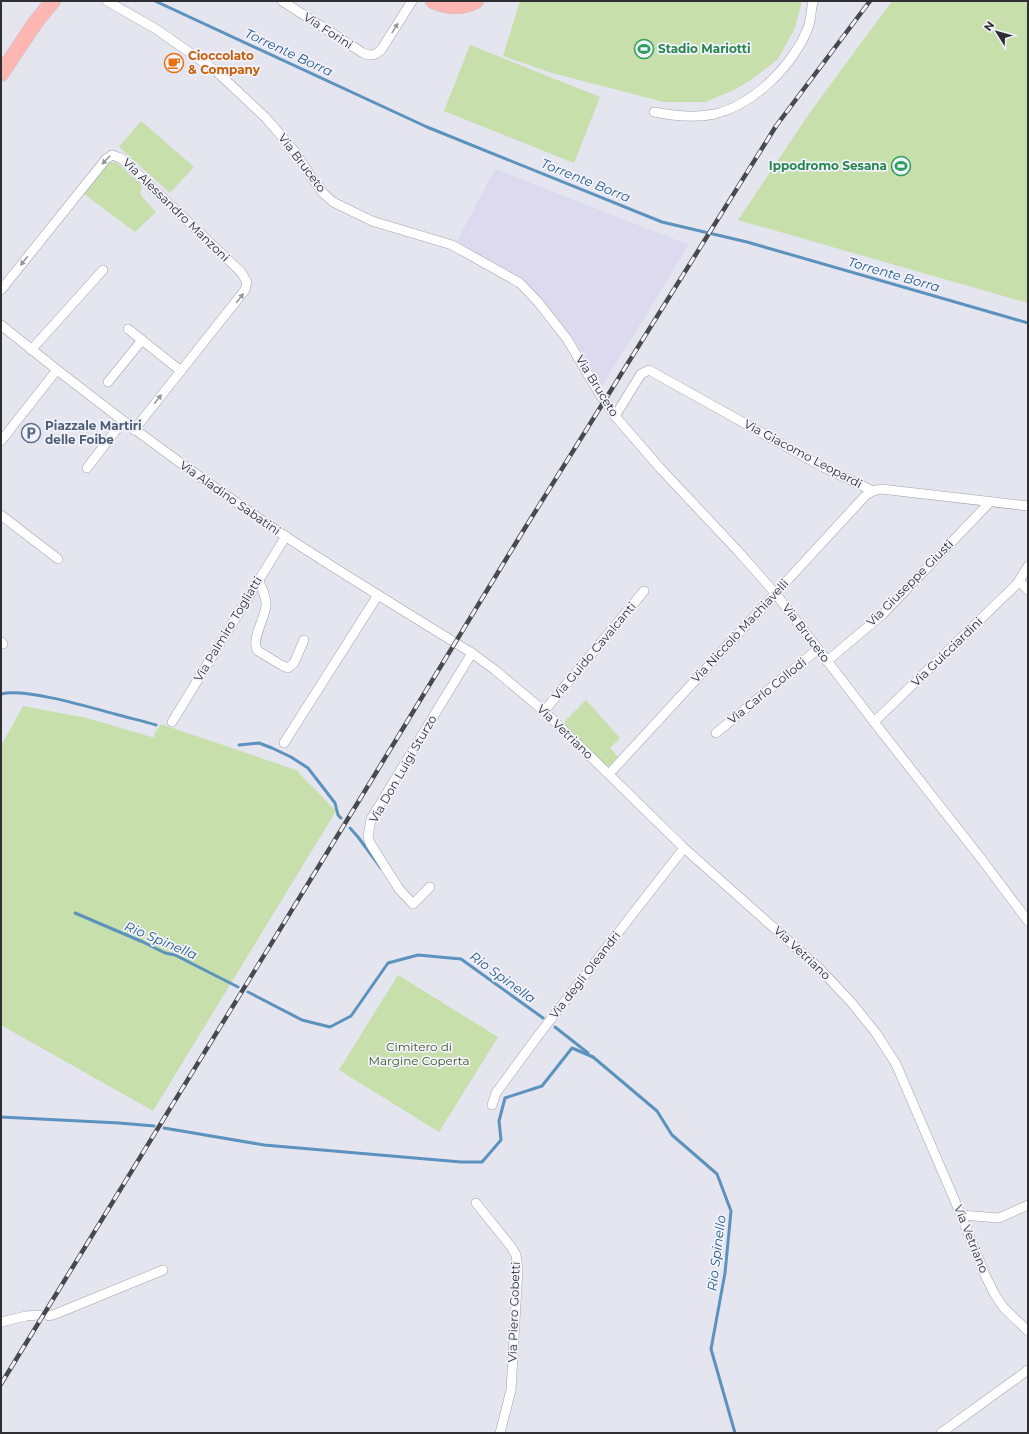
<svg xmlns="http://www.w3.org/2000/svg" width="1029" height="1434" font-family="Montserrat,sans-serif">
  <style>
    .industrial { fill: #ddd9ef }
    .green { fill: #c6dfab }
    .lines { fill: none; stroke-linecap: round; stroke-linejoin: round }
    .stream { stroke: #5c92be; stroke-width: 3 }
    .street-casing { stroke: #a2a2ab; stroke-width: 10 }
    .primary-casing { stroke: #c5c5c6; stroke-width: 16 }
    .street { stroke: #fff; stroke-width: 9 }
    .primary { stroke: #fdb6b2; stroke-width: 15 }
    .rail-casing { stroke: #48484d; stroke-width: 4.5 }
    .rail { stroke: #f2f2fc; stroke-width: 3; stroke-dasharray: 9; stroke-linecap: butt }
    .oneway { fill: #979799 }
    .labels { text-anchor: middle; stroke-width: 3.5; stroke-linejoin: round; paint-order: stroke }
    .street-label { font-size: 12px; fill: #2f2f33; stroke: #f2f2fc }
    .leisure-label { font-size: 12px; font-weight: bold; fill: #27864d; stroke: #f2f2fc; text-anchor: start }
    .food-label { font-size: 12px; font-weight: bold; fill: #c56008; stroke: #f2f2fc; text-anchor: start }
    .service-label { font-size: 12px; font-weight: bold; fill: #4e5e75; stroke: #f2f2fc; text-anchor: start }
    .park-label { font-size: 12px; fill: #435a21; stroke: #f2f2fc }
    .water-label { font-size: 13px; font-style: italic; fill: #265c85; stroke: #f2f2fc }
  </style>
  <rect width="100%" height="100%" fill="#e5e5ef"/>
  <path class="industrial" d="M495,169L689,245L602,386L575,341L539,301L456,243Z"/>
  <g class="green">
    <path d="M520,1H802L795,28L778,59L751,80L732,91L705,102H664L552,73L503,56Z"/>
    <path d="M892,1H1028V303L738,220L811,111Z"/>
    <path d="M470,45L600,97L574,163L444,111Z"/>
    <path d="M141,121L194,167L170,193L119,147Z"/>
    <path d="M110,162H116L142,186L140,194L156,212L135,232L84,194Z"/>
    <path d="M586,700L620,738L610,748L618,757L609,766L602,764L561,725Z"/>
    <path d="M23,706L87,718L155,738L154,734L161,724L296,770L336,811L153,1111L1,1025V746Z"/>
    <path d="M398,975L498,1037L439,1132L339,1070Z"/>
  </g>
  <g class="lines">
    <g class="stream">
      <path d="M155,1L427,127L662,222L747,242L1028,323"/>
      <path d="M1,694C26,688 89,707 115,714C129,718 143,721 156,725"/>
      <path d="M239,745L259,743L272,748L291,757L308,768L335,803L338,815L341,818"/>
      <path d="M350,828L358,837L381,868"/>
      <path d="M75,913L143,942L165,953L175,955L238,987"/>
      <path d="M248,992L302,1020L330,1027L351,1016L388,963L418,955L461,959L543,1018"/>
      <path d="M555,1027L588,1053"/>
      <path d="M593,1057L657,1111L672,1135L717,1174L731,1211L725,1273L711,1349L735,1433"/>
      <path d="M1,1117L119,1123L154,1126"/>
      <path d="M164,1128L264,1145L461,1162H482L501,1140L499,1121L505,1098L542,1086L572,1048L593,1057"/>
    </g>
    <g class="street-casing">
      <g id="street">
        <path d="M107,1L156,29L216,71L266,118L295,152L312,178L324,194L333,202L372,221L452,245L520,283L538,302L567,339L599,393L615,416L660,468L737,550L775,593L881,731L983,861L1028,921"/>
        <path d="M282,1L363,53C370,56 374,56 381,50L412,1"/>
        <path d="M654,112C674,116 695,118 715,114C755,104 793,65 808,28C811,20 811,10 813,1"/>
        <path d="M1,290L106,159L112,155L121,158L241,272L247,282L245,290L134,430"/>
        <path d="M1,325C93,400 187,470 285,536C346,576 409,614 472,653L495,670L544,711L684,848L818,967L851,1002L876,1033L896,1064L961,1215L985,1275L995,1295L1004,1308L1028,1331"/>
        <path d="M128,329L181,371"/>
        <path d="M31,350L103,270"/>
        <path d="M108,382L142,340"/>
        <path d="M615,416L641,374L649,370L823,467L873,491L881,489L1028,506"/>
        <path d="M1,441L56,371"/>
        <path d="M87,468L123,421"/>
        <path d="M1,515L58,559"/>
        <path d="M258,579C261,587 267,597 266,606C265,618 250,641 258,651L283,666L288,668L294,663L304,640"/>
        <path d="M1019,581L1028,590"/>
        <path d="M1,642L3,644"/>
        <path d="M827,661L883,614L990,502"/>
        <path d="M544,711L644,591"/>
        <path d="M172,722L286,536"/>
        <path d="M874,722L1017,584L1028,566"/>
        <path d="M716,733L818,649"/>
        <path d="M284,743L378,595"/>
        <path d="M609,774L865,496L873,491"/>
        <path d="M430,887L413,904L399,889L370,843L368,836L371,819L472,653"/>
        <path d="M492,1105L496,1093L537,1037L684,848"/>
        <path d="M476,1203L512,1248L516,1255L518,1269L511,1390L500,1433"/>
        <path d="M961,1215L999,1218L1028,1205"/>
        <path d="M49,1316L58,1313L163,1270"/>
        <path d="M1,1322L26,1316L39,1315"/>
        <path d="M941,1433L1028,1370"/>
      </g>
    </g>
    <g class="primary-casing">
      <g id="primary">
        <path d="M433,1C448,8 462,8 476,1"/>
        <path d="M1,74L35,23L53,1"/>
      </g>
    </g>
    <use href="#street" class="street"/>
    <use href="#primary" class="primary"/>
    <g class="rail-casing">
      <path id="rail" d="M1,1384L360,799L525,528L776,126L870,1"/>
    </g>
    <use href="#rail" class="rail"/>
  </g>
  <defs><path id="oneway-solid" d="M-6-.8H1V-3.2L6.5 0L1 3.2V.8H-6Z"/></defs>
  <g class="oneway">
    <use href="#oneway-solid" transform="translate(395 28) rotate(-58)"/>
    <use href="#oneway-solid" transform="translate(106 160) rotate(134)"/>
    <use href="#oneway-solid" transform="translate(24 261) rotate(129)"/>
    <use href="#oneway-solid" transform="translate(240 298) rotate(-52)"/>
    <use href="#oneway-solid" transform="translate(158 399) rotate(-51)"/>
  </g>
  <defs>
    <g id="stadium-ring" transform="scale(1)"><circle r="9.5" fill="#f2f2fc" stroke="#2e9e5b" stroke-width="1.5"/><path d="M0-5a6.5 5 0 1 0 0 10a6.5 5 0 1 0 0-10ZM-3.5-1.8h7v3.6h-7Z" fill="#2e9e5b"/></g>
    <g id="cafe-ring" transform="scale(1)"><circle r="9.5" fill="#f2f2fc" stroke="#e8710a" stroke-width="1.5"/><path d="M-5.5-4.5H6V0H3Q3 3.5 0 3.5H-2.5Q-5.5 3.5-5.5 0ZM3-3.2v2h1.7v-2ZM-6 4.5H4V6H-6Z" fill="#e8710a"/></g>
    <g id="parking-ring" transform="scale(1)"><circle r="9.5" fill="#f2f2fc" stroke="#5c6f8a" stroke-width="1.5"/><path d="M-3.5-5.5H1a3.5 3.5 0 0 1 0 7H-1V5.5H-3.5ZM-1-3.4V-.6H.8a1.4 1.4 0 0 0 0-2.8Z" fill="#5c6f8a"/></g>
  </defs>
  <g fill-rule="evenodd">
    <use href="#stadium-ring" x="644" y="49"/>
    <use href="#cafe-ring" x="174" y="63"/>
    <use href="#stadium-ring" x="901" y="166"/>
    <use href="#parking-ring" x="31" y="433"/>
  </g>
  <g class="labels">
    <g class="street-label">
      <text transform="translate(328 31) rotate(33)" y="4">Via Forini</text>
      <text transform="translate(302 163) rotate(53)" y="4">Via Bruceto</text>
      <text transform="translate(176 210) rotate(44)" y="4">Via Alessandro Manzoni</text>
      <text transform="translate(597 386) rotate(58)" y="4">Via Bruceto</text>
      <text transform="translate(803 454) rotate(28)" y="4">Via Giacomo Leopardi</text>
      <text transform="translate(230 498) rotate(35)" y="4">Via Aladino Sabatini</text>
      <text transform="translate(910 583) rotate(-45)" y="4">Via Giuseppe Giusti</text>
      <text transform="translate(228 629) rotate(-59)" y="4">Via Palmiro Togliatti</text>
      <text transform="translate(740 631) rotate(-47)" y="4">Via Niccolò Machiavelli</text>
      <text transform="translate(806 633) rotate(53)" y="4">Via Bruceto</text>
      <text transform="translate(594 651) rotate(-50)" y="4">Via Guido Cavalcanti</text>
      <text transform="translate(947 652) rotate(-44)" y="4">Via Guicciardini</text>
      <text transform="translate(767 691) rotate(-39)" y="4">Via Carlo Collodi</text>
      <text transform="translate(565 732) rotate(44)" y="4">Via Vetriano</text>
      <text transform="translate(403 769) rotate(-60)" y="4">Via Don Luigi Sturzo</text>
      <text transform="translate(802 953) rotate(43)" y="4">Via Vetriano</text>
      <text transform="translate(585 975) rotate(-52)" y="4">Via degli Oleandri</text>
      <text transform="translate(971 1239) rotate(68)" y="4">Via Vetriano</text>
      <text transform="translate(514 1312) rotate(-88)" y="4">Via Piero Gobetti</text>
    </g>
    <g class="leisure-label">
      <text x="658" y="53">Stadio Mariotti</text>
      <text x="887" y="170" text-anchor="end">Ippodromo Sesana</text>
    </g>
    <g class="food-label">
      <text x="188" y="60">Cioccolato<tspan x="188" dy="14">&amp; Company</tspan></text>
    </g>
    <g class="service-label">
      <text x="45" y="430">Piazzale Martiri<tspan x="45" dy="14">delle Foibe</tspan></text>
    </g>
    <g class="park-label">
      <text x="419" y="1051">Cimitero di<tspan x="419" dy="14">Margine Coperta</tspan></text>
    </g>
    <g class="water-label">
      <text transform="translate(289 52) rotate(25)" y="5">Torrente Borra</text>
      <text transform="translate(586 180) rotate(22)" y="5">Torrente Borra</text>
      <text transform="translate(894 274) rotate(16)" y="5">Torrente Borra</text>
      <text transform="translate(161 940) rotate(23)" y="5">Rio Spinella</text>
      <text transform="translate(503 977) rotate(36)" y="5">Rio Spinella</text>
      <text transform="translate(716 1253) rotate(-83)" y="5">Rio Spinello</text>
    </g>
  </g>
  <rect width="1029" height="1434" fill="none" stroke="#2f2f33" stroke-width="4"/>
  <g transform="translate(997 32) rotate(307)" stroke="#f2f2fc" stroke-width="3" paint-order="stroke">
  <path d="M0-3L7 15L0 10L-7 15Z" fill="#2f2f33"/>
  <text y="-6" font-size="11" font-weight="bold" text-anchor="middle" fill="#2f2f33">N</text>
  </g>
</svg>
